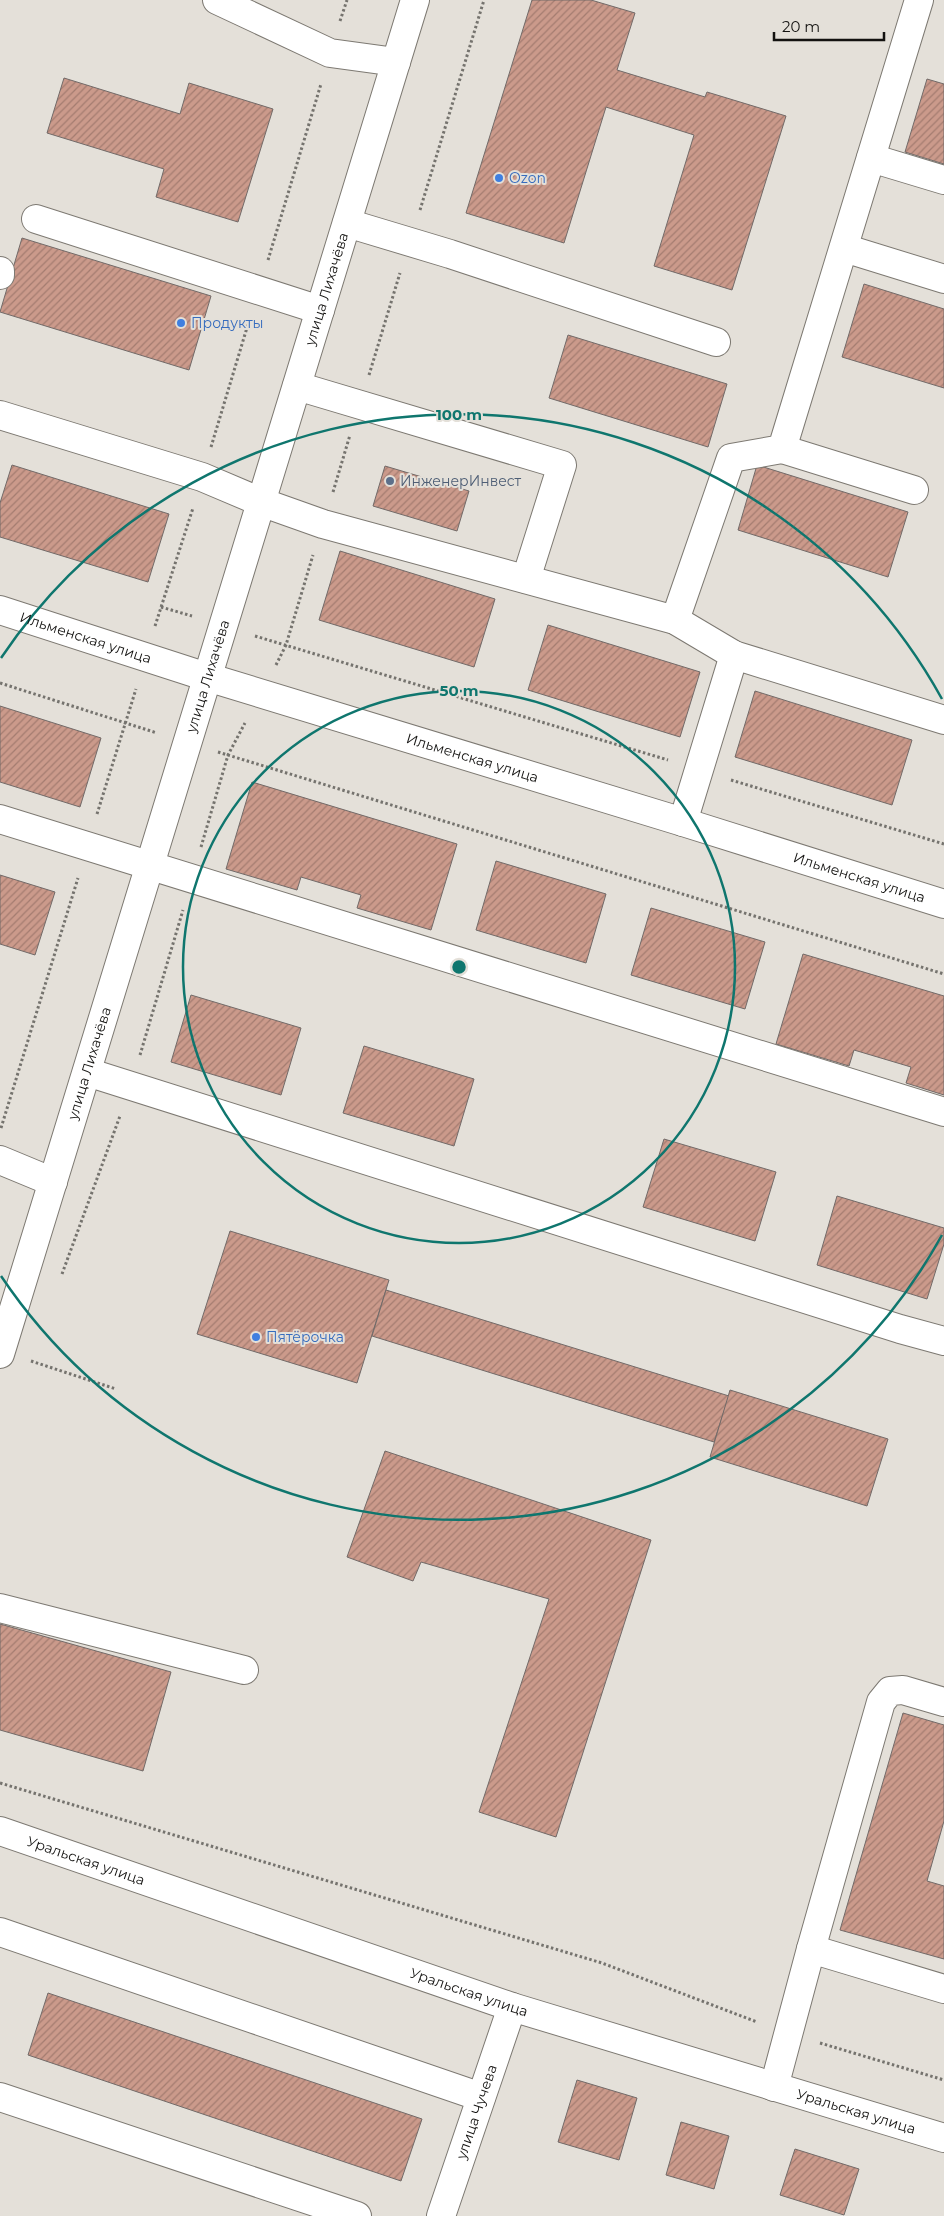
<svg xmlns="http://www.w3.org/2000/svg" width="944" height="2216" font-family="Montserrat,sans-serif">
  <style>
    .building { fill: url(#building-hatch); stroke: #726a68 }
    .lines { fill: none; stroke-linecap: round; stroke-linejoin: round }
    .minor-casing { stroke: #7d7972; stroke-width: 30 }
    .path { stroke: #75736e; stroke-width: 3; stroke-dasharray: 2.5 2.5; stroke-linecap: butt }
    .minor { stroke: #fff; stroke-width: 28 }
    .ring { fill: none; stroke: #0f766e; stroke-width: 2.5 }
    .shop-dot { fill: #3f7fe0; stroke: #e4e0d9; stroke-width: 2 }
    .service-dot { fill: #5c6f8a; stroke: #e4e0d9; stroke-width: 2 }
    .labels { text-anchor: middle; stroke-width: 4; stroke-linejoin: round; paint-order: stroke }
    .shop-label { font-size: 14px; fill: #366cbe; stroke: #e4e0d9; text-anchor: start }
    .street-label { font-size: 14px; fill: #131210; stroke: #e4e0d9 }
    .service-label { font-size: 14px; fill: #4e5e75; stroke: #e4e0d9; text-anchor: start }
    .centre { fill: #0f766e; stroke: #e4e0d9; stroke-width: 2.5 }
    .ring-label { font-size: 15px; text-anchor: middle; font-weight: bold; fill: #0f766e; stroke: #e4e0d9; stroke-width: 4; stroke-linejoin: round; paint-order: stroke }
  </style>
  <defs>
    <pattern id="building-hatch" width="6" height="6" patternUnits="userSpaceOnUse" patternTransform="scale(1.25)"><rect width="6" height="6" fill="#cb9a8b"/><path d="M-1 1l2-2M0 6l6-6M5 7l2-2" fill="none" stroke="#a47c70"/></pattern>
  </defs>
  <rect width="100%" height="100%" fill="#e4e0d9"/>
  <g class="building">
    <path d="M532,0H591L635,13L617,70L705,97L707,92L786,116L732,290L654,266L694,135L606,107L564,243L466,213Z"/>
    <path d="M64,78L180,114L189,83L273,109L238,222L156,197L164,169L47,133Z"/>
    <path d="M927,79L944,84V164L905,152Z"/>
    <path d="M22,238L211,296L189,370L0,312Z"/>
    <path d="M864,284L944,309V388L842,357Z"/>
    <path d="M568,335L727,384L708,447L549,398Z"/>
    <path d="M12,465L169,514L148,582L0,537V503Z"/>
    <path d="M757,465L908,512L888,577L738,530Z"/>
    <path d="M385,466L469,491L457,531L373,506Z"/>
    <path d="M340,551L495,599L474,667L319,620Z"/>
    <path d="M548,625L700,672L680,737L528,690Z"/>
    <path d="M755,691L912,740L892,805L735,757Z"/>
    <path d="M0,706L101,738L80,807L0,782Z"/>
    <path d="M252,782L457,844L431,930L357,908L361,895L301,877L297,890L226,869Z"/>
    <path d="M496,861L606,894L586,963L476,930Z"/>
    <path d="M0,875L55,892L35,955L0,944Z"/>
    <path d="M651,908L765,942L745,1009L631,975Z"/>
    <path d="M803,954L944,996V1095L906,1083L911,1067L854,1050L849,1066L776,1044Z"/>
    <path d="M191,995L301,1028L281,1095L171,1062Z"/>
    <path d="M364,1046L474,1079L454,1146L343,1113Z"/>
    <path d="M664,1139L776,1172L755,1241L643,1207Z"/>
    <path d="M837,1196L944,1228V1244L927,1299L817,1265Z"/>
    <path d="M230,1231L389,1280L357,1383L197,1334Z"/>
    <path d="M386,1290L729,1396L714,1442L372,1336Z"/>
    <path d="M730,1390L888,1439L867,1506L710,1457Z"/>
    <path d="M385,1451L651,1540L556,1837L479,1812L549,1599L421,1562L413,1581L347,1557Z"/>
    <path d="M0,1624L171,1672L143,1771L0,1730Z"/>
    <path d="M903,1713L944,1725V1821L927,1881L944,1886V1959L840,1930Z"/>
    <path d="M48,1993L422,2119L401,2181L28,2055Z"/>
    <path d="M577,2080L637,2098L619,2160L558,2142Z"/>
    <path d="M681,2122L729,2136L714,2189L666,2175Z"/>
    <path d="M795,2149L859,2169L844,2215L780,2195Z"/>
  </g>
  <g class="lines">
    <g class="minor-casing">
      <g id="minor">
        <path d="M217,0L330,53L396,62"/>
        <path d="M871,158L944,180"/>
        <path d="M36,219L320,310"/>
        <path d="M347,223L450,254L716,342"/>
        <path d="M844,248L944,279"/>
        <path d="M0,271V275"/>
        <path d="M297,386L562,465L526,579"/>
        <path d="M0,415L202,477L261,502L323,524L675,620L734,655L944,720"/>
        <path d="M782,449L914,490"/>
        <path id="s1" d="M0,610L207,677L683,822L944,904"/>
        <path d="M675,620L731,458L782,449L919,0"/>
        <path d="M0,819L944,1112"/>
        <path d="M683,822L734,655"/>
        <path d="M87,1072L900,1329L944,1341"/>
        <path d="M0,1160L53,1182"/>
        <path id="s2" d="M0,1354L415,0"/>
        <path d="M0,1608L244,1670"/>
        <path id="s3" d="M0,1831L512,2007L944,2138"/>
        <path d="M0,1932L481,2097"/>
        <path d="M811,1949L944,1989"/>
        <path d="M774,2087L811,1949L881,1702L890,1691L903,1690L944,1702"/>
        <path d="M0,2097L357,2216"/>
        <path id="s4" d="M441,2216L512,2007"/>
      </g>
    </g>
    <g class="path">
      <path d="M340,21L347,0"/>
      <path d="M420,210L484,0"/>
      <path d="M268,260L321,84"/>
      <path d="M369,375L400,273"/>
      <path d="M211,447L249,321"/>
      <path d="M333,492L350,435"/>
      <path d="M161,607L192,616"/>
      <path d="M155,626L193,508"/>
      <path d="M255,636L668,760"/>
      <path d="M276,665L286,645L313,555"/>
      <path d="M0,683L157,733"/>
      <path d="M218,752L944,974"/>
      <path d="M731,780L944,844"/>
      <path d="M97,814L136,689"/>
      <path d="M201,847L228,755L245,723"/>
      <path d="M140,1055L183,910"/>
      <path d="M1,1128L78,878"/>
      <path d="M62,1274L120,1116"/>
      <path d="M31,1361L116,1389"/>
      <path d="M0,1783L602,1963L757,2022"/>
      <path d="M820,2043L944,2080"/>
    </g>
    <use href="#minor" class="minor"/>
  </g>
  <g class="ring">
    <circle cx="459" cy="967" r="276"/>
    <path d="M942 1235A552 552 0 0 1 1 1276M1 658A552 552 0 0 1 942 699"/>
  </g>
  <g class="shop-dot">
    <circle cx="499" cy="178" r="5"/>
    <circle cx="181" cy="323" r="5"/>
    <circle cx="256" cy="1337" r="5"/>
  </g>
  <circle class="service-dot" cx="390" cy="481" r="5"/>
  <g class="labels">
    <g class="shop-label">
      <text x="509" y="183">Ozon</text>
      <text x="191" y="328">Продукты</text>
      <text x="266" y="1342">Пятёрочка</text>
    </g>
    <g class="street-label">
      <text dy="5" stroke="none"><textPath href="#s2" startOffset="1114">улица Лихачёва</textPath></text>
      <text dy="5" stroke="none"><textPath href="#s1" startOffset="90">Ильменская улица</textPath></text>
      <text dy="5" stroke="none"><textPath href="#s2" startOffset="709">улица Лихачёва</textPath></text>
      <text dy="5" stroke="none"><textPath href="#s1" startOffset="495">Ильменская улица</textPath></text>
      <text dy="5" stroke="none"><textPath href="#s1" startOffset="900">Ильменская улица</textPath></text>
      <text dy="5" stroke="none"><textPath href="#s2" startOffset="304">улица Лихачёва</textPath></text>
      <text dy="5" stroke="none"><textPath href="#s3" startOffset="91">Уральская улица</textPath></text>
      <text dy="5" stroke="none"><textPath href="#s3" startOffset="496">Уральская улица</textPath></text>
      <text dy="5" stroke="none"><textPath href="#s4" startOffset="110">улица Чучева</textPath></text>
      <text dy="5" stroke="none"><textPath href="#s3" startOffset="901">Уральская улица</textPath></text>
    </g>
    <g class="service-label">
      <text x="400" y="486">ИнженерИнвест</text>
    </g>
  </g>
  <circle cx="459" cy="967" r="8" class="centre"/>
  <g class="ring-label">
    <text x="459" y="420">100 m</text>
    <text x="459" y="696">50 m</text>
  </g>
  <path d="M774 32v8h110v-8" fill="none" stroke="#131210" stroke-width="2.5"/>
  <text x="782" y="32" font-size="15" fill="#131210" stroke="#e4e0d9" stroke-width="4" paint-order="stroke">20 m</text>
</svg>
